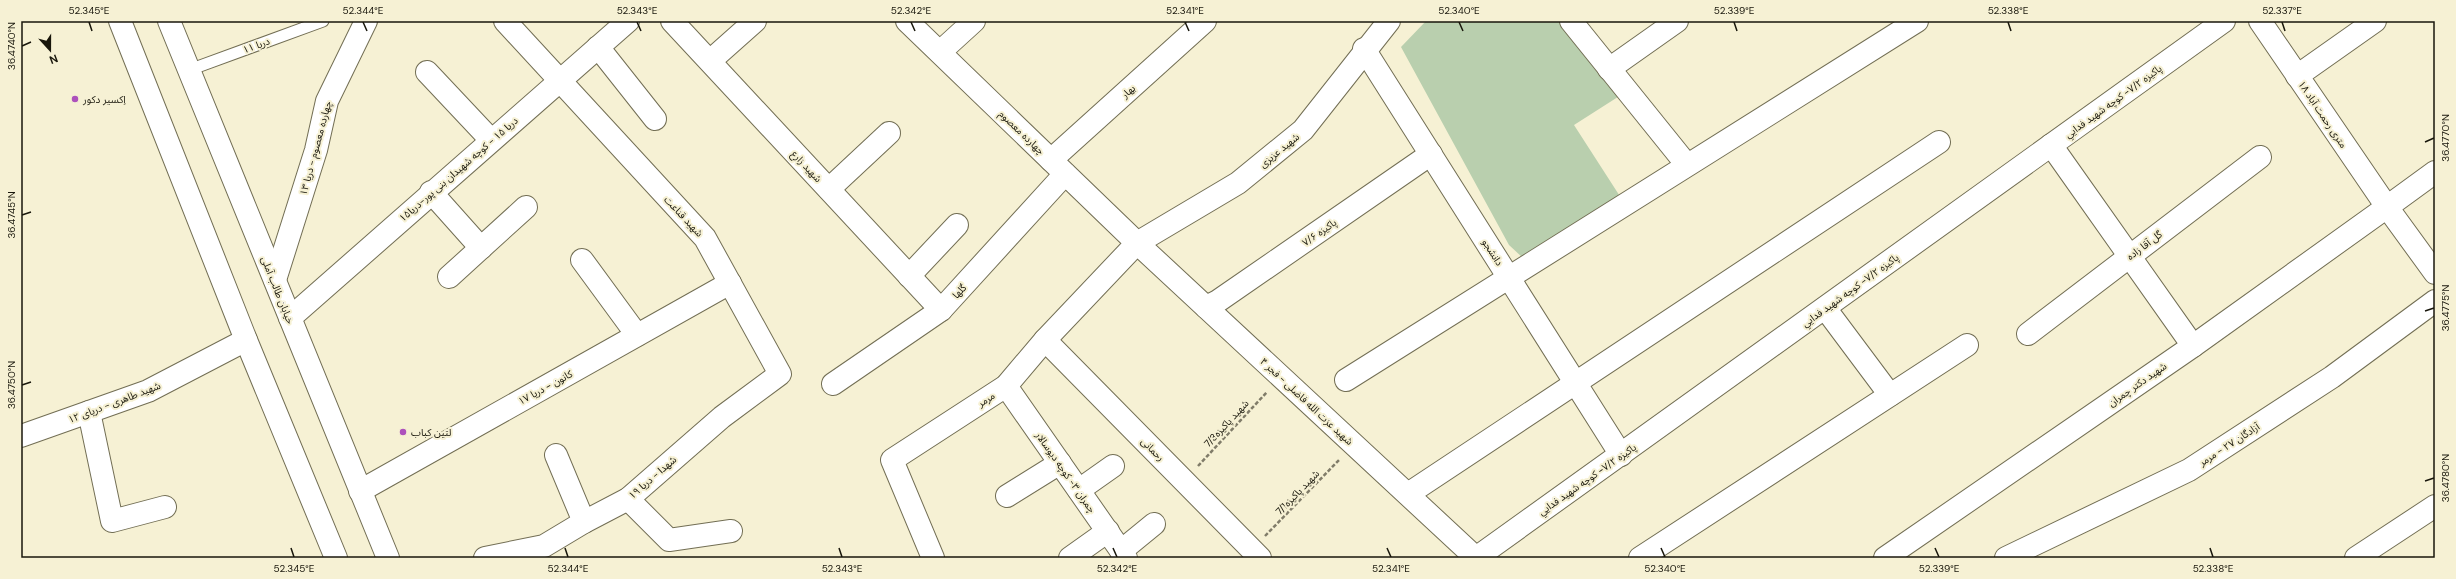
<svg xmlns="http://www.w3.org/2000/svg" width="2456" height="579" font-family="'DM Sans','Noto Sans Arabic',sans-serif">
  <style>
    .green { fill: #b9cfae }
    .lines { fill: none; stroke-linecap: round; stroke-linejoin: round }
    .lane-casing { stroke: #726e54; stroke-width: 13 }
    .street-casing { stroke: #726e54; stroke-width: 24 }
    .secondary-casing { stroke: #726e54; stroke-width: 24 }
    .primary-casing { stroke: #726e54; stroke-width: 24 }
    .path { stroke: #807c69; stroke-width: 2.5; stroke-dasharray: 4 2; stroke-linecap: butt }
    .lane { stroke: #fff; stroke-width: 11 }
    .street { stroke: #fff; stroke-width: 22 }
    .secondary { stroke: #fff; stroke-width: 22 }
    .primary { stroke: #fff; stroke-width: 22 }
    .ticks { fill: none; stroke: #18160b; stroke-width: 1.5 }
    .poi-dot { fill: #ad51bc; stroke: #f6f1d4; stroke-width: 1.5 }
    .labels { text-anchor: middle; stroke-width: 4; stroke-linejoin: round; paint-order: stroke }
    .street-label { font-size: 10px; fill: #18160b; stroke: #f6f1d4 }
    .poi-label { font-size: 10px; fill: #18160b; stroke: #f6f1d4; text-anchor: start }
    .neatline { fill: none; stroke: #18160b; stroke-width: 1.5 }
    .ticks-label { font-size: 10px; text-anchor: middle; fill: #18160b }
  </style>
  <rect width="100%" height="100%" fill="#f6f1d4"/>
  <path class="green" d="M1426,21H1563L1621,95L1574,125L1623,201L1523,258L1509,245L1401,47Z"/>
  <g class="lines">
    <g class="lane-casing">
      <path id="lane" d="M189,70L323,21"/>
    </g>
    <g class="street-casing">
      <g id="street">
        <path d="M672,21L941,310"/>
        <path d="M1571,21L1687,165"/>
        <path d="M598,47L655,119"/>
        <path d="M1364,49L1621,455"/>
        <path d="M940,52L974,21"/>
        <path d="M710,61L755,21"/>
        <path d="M1609,69L1677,21"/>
        <path d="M427,72L491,140"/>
        <path d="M2297,76L2375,21"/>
        <path d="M2051,145L2193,346"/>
        <path d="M1051,160L1205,21"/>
        <path d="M829,189L889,133"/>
        <path d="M431,192L481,248"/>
        <path d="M2387,207L2435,172"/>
        <path d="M582,260L637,335"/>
        <path d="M909,276L957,225"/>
        <path d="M449,277L526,207"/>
        <path d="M1206,307L1218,301L1431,154"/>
        <path d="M1825,308L1890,395"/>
        <path d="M290,318L628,21"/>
        <path d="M2028,334L2260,157"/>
        <path d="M1045,340L1260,558"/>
        <path d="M1346,380L1917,21"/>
        <path d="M833,384L941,310L1065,174"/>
        <path d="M1006,386L1126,558"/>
        <path d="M89,412L112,521L165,507"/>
        <path d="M21,436L148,391L246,340"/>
        <path d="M556,455L584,522"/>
        <path d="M1079,490L1113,466"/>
        <path d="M360,491L730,283"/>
        <path d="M1408,494L1939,142"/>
        <path d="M1007,496L1060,463"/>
        <path d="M628,499L669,540L731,531"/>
        <path d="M1121,551L1154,524"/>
        <path d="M485,558L544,546L584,522L628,499L722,417L780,374L705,238L505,21"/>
        <path d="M933,558L892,460L1006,386L1045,340L1137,243L1476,558"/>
        <path d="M1070,558L1108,531"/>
        <path d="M1476,558L2224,21"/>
        <path d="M1640,558L1967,345"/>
        <path d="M2006,558L2189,470L2332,377L2435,301"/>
        <path d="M2356,558L2435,506"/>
      </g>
    </g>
    <g class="secondary-casing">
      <g id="secondary">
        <path d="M907,21L1137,243L1238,183L1303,130L1389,21"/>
        <path d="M2260,21L2387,207L2435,273"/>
        <path d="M275,280L316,150L327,101L366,21"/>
        <path d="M1885,558L2193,346L2387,207"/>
      </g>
    </g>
    <g class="primary-casing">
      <g id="primary">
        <path d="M120,21L246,340L336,558"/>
        <path d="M169,21L388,558"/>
      </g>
    </g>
    <g class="path">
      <path d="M1198,466L1267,392"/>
      <path d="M1265,536L1340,459"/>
    </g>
    <use href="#lane" class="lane"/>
    <use href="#street" class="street"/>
    <use href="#secondary" class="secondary"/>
    <use href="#primary" class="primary"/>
  </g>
  <path class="ticks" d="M89,22L92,31M363,22L367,31M637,22L641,31M911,22L915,31M1185,22L1189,31M1459,22L1463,31M1734,22L1737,31M2008,22L2011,31M2282,22L2285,31M22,46L31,42M2425,142L2434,138M22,215L31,212M2425,311L2434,308M22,385L31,382M2425,481L2434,478M291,548L294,557M565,548L568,557M839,548L842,557M1113,548L1117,557M1387,548L1391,557M1661,548L1665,557M1935,548L1939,557M2210,548L2213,557"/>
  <g class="poi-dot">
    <circle cx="75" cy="99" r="4"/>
    <circle cx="403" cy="432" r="4"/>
  </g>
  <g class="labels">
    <g class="street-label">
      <text transform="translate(256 45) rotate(-20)" y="4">دریا ۱۱</text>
      <text transform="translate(1128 91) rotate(-42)" y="4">بهار</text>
      <text transform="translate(2113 101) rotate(-36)" y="4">پاکیزه ۷/۲- كوچه شهيد فدايي</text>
      <text transform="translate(2323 114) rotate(56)" y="4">۱۸ متری رحمت آباد</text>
      <text transform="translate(1022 132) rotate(44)" y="4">چهارده معصوم</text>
      <text transform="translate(315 148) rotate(-75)" y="4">چهارده معصوم - دریا ۱۳</text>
      <text transform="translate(1279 150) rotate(-39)" y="4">شهید عزیزی</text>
      <text transform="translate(807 166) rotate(47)" y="4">شهید زارع</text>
      <text transform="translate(458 169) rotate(-41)" y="4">دریا ۱۵ - كوچه شهيدان بنی پور-دريا۱۵</text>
      <text transform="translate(684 216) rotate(47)" y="4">شهید قناعت</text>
      <text transform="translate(1319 232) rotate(-35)" y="4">پاکیزه ۷/۶</text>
      <text transform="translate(2144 245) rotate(-37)" y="4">گل آقا زاده</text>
      <text transform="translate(1493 252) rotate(58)" y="4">دانشجو</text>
      <text transform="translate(278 290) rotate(68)" y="4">خیابان طالب آملی</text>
      <text transform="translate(1850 290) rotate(-36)" y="4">پاکیزه ۷/۲- كوچه شهيد فدايي</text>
      <text transform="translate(959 291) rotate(-48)" y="4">گلها</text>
      <text transform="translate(2137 384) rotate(-35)" y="4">شهید دکتر چمران</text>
      <text transform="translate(545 387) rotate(-29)" y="4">کانون - دریا ۱۷</text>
      <text transform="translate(986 399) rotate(-33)" y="4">مرمر</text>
      <text transform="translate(1307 401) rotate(43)" y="4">شهید عزت الله فاضلی - فجر ۴</text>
      <text transform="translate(114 402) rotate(-21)" y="4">شهید طاهری - دریای ۱۲</text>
      <text transform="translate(1226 423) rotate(-47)" y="4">شهید پاکیزه7/3</text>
      <text transform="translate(2229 444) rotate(-33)" y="4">آزادگان ۲۷ - مرمر</text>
      <text transform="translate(1153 449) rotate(45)" y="4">رحمانی</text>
      <text transform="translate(1066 472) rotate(55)" y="4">چمران ۳- كوچه ديوسالار</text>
      <text transform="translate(652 477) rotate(-41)" y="4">شهدا - دریا ۱۹</text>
      <text transform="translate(1587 479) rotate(-35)" y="4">پاکیزه ۷/۲- كوچه شهيد فدايي</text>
      <text transform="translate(1297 492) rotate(-46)" y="4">شهید پاکیزه7/1</text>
    </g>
    <g class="poi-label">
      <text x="83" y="103">اِکسیر دکور</text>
      <text x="411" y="436">لتین کباب</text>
    </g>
  </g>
  <rect width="2456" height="579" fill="none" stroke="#f6f1d4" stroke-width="44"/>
  <g transform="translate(50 50) rotate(159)" stroke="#f6f1d4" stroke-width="3" paint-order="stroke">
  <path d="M0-3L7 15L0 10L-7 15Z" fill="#18160b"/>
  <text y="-6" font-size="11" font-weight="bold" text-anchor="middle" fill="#18160b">N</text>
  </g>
  <rect x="22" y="22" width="2412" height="535" class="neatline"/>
  <g class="ticks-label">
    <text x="89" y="14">52.345°E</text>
    <text x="363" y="14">52.344°E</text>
    <text x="637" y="14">52.343°E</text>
    <text x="911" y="14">52.342°E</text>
    <text x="1185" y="14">52.341°E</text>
    <text x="1459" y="14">52.340°E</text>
    <text x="1734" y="14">52.339°E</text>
    <text x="2008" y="14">52.338°E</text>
    <text x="2282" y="14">52.337°E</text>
    <text transform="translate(11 46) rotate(-90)" y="4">36.4740°N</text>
    <text transform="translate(2445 138) rotate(-90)" y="4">36.4770°N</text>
    <text transform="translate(11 215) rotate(-90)" y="4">36.4745°N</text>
    <text transform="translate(2445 308) rotate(-90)" y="4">36.4775°N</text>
    <text transform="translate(11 385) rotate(-90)" y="4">36.4750°N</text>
    <text transform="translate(2445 478) rotate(-90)" y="4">36.4780°N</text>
    <text x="294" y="572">52.345°E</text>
    <text x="568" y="572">52.344°E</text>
    <text x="842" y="572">52.343°E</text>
    <text x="1117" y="572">52.342°E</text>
    <text x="1391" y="572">52.341°E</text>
    <text x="1665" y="572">52.340°E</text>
    <text x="1939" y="572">52.339°E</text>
    <text x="2213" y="572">52.338°E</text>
  </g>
</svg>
